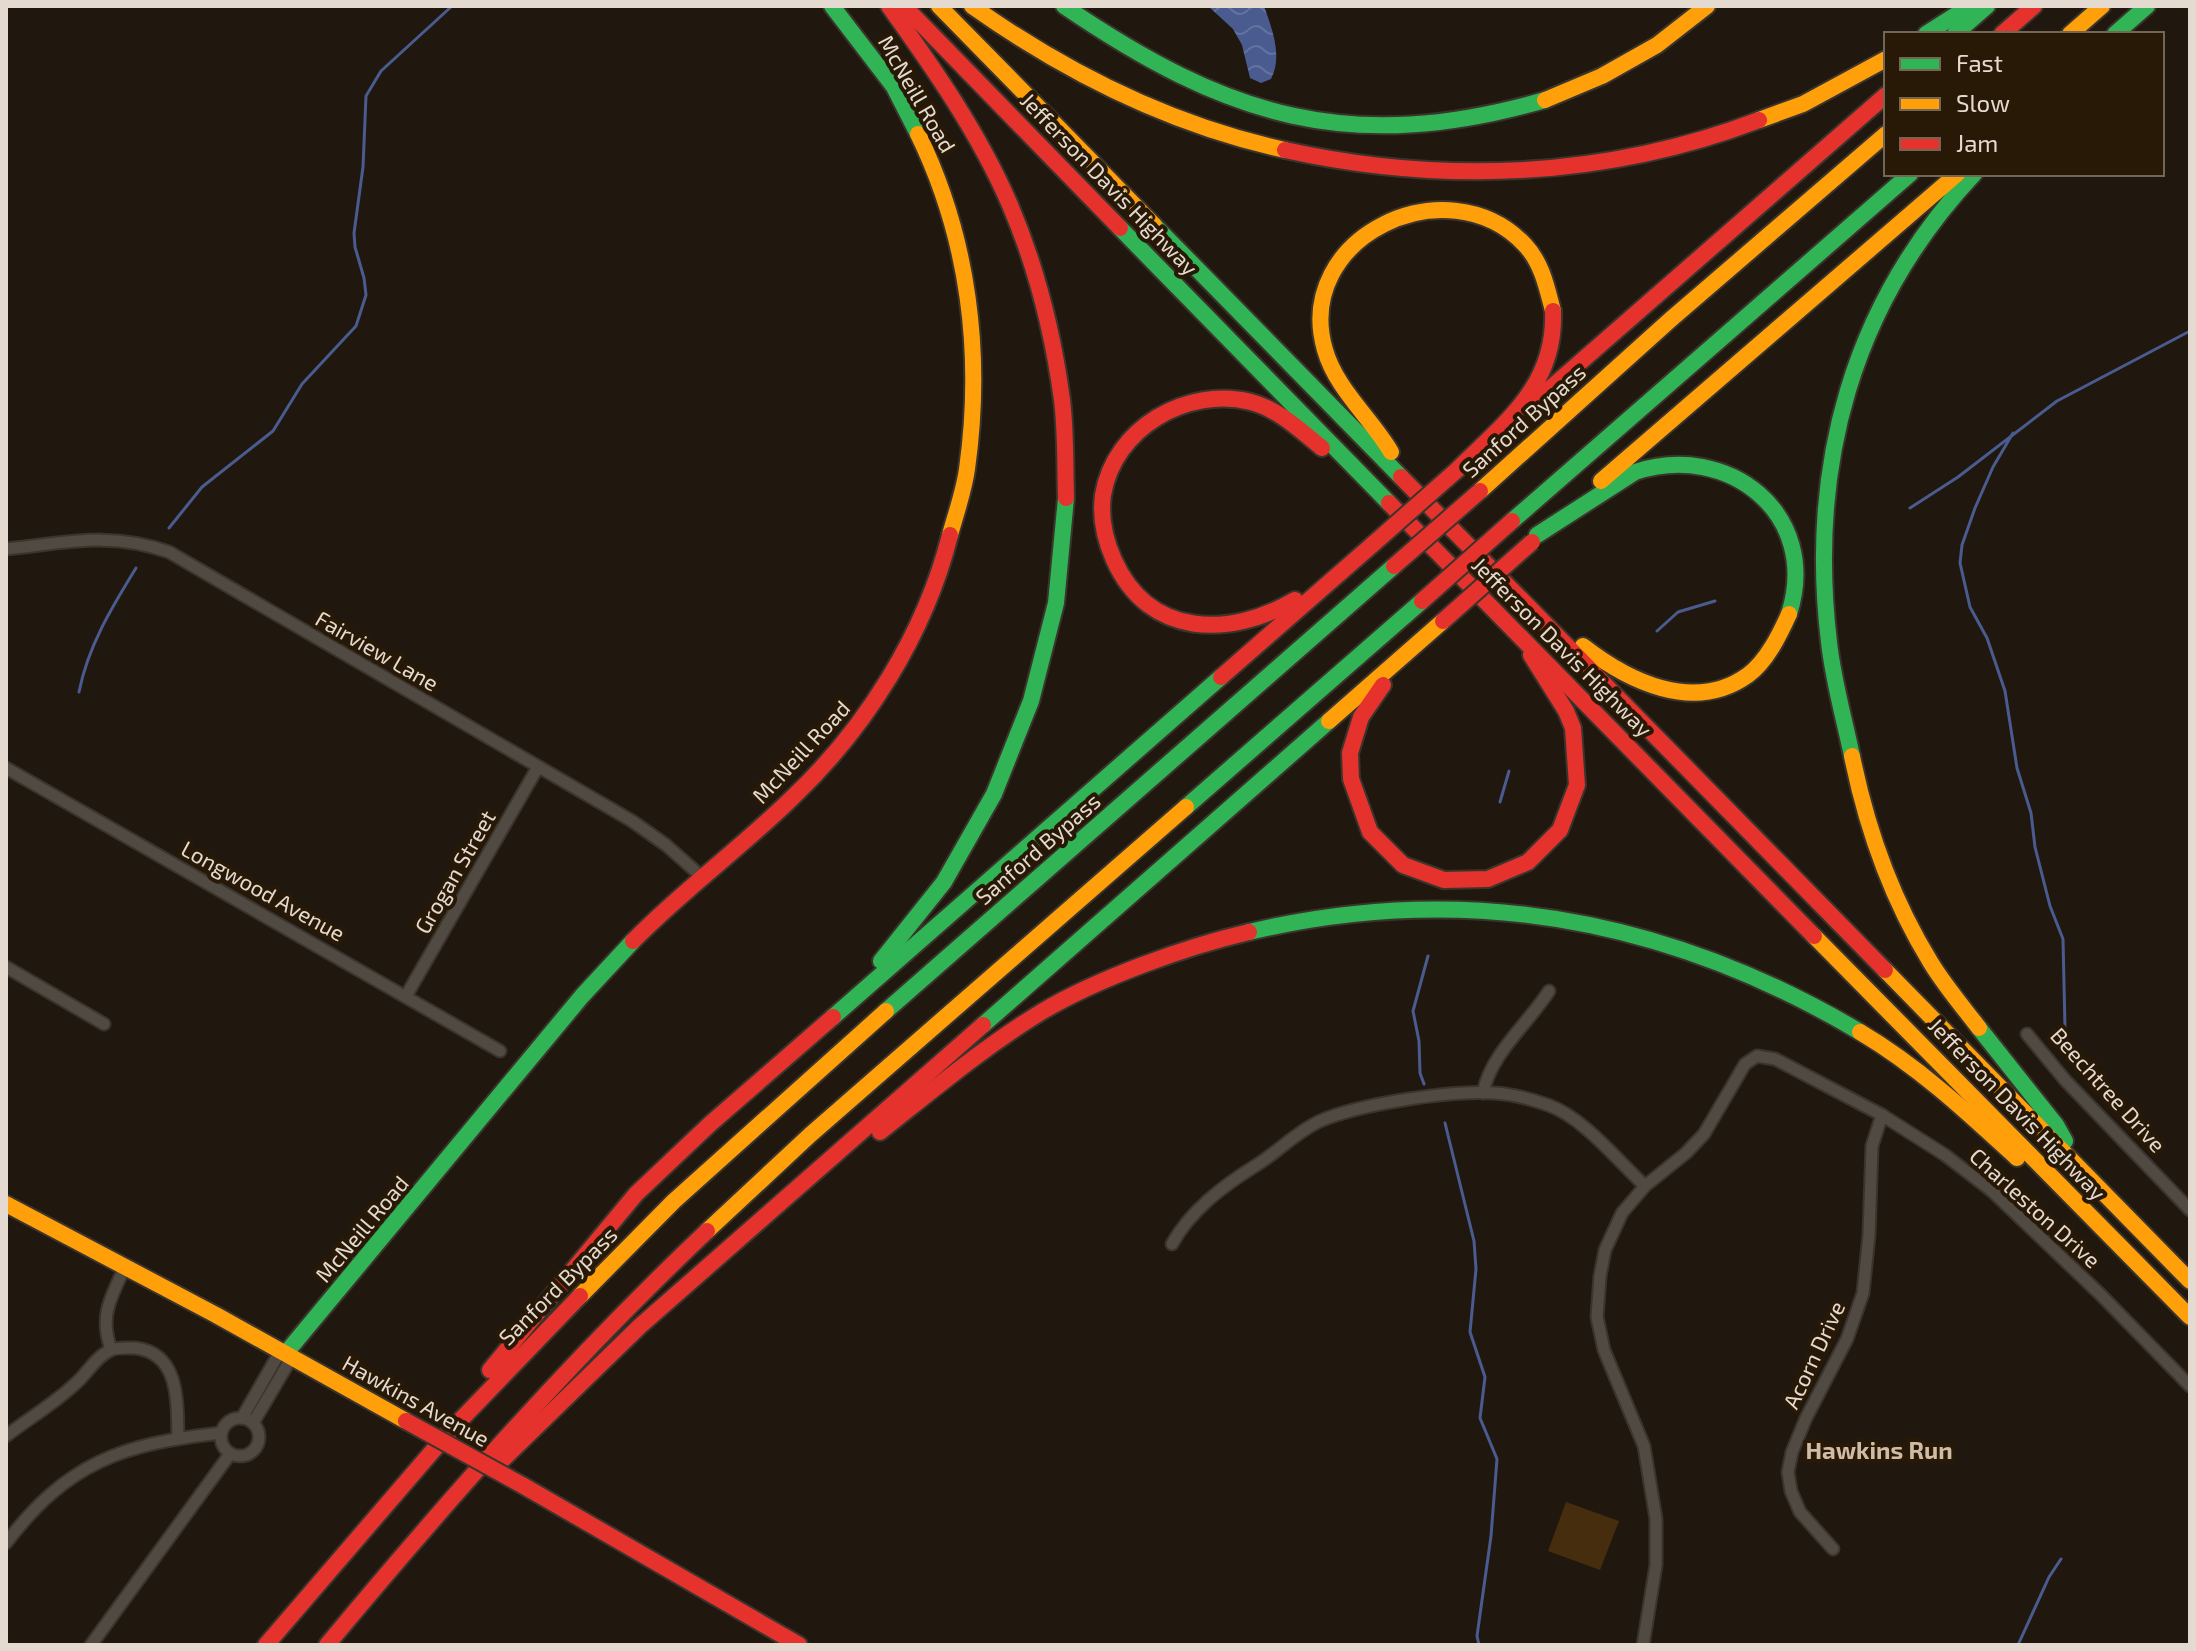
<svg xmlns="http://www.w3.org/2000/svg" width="2196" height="1651" font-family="'Exo 2',sans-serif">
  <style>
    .green { fill: #452d0d }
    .water { fill: url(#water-waves) }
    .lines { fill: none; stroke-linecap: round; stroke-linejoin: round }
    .stream { stroke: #495b8f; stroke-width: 3 }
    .street-casing { stroke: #3a342d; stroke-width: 15 }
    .fast-casing { stroke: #3a342d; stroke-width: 20 }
    .slow-casing { stroke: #3a342d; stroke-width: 20 }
    .jam-casing { stroke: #3a342d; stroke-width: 20 }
    .street { stroke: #514a43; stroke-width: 11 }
    .fast { stroke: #30b455; stroke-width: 16 }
    .slow { stroke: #ff9f0a; stroke-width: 16 }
    .jam { stroke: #e5322d; stroke-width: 16 }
    .jam-bridge-casing { stroke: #3a342d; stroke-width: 20; stroke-linecap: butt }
    .jam-bridge { stroke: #e5322d; stroke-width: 16 }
    .labels { text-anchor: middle; stroke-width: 8; stroke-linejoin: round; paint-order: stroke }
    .street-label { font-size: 22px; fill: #e5dacf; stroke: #281907 }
    .neighbourhood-label { font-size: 24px; font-weight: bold; fill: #d0bca6; stroke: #281907 }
  </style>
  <defs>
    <pattern id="water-waves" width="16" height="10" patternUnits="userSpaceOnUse" patternTransform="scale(2)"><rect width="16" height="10" fill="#495b8f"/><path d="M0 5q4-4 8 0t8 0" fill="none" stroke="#63729e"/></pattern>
  </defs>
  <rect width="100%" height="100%" fill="#20180f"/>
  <path class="green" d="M1566,1502L1619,1521L1600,1570L1548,1551Z"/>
  <path class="water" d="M1208,6H1264C1272,29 1283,56 1271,79L1261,83L1250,78L1242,45L1233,29Z"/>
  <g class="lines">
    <g class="stream">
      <path d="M2013,433L1993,467L1975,508L1962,545L1960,563L1970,607L1987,638L2005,691L2017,768L2031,813L2035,847L2050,906L2063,939L2065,1028"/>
      <path d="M1910,508L1958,477L2057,401L2190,331"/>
      <path d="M169,528L202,487L273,431L302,384L356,326L366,295L364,278L355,247L354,233L363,167L366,96L381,71L452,6"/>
      <path d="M1657,631L1678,612L1715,601"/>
      <path d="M79,692C88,646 112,607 136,568"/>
      <path d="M1500,802L1509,771"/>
      <path d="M1424,1084L1420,1073L1419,1041L1413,1011L1428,956"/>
      <path d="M1445,1123L1474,1241L1476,1269L1470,1332L1485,1377L1480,1418L1497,1459L1491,1536L1477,1636L1479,1645"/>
      <path d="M2018,1645L2049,1577L2061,1559"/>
    </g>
    <g class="street-casing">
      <g id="street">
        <path d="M6,549C66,543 110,531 169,552L632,821L666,845L702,877"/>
        <path d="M6,768L500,1051"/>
        <path d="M6,967L104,1024"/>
        <path d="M406,996L538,767"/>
        <path d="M2027,1034L2065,1080L2190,1210"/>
        <path d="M1483,1093C1491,1053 1528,1024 1549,991"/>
        <path d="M1172,1244C1191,1210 1223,1186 1255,1166C1278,1152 1296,1132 1320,1121C1359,1104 1452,1090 1494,1093C1512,1094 1531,1099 1548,1105C1583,1117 1618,1161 1645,1186"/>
        <path d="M111,1349C99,1316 111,1297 125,1267"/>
        <circle cx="240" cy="1437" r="19"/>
        <path d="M242,1418L281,1350"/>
        <path d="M253,1423L292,1357"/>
        <path d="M6,1436C28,1419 55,1403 75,1384C87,1374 96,1356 111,1350C117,1347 128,1348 135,1348C180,1353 177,1402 178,1437"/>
        <path d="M6,1543C68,1462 122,1444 221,1433"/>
        <path d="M1833,1549L1800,1512L1791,1491L1788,1472L1792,1452L1806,1418L1847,1339L1863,1293L1869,1235L1872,1146L1882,1115"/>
        <path d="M91,1645L230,1454"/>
        <path d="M1643,1645L1656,1565V1519L1644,1446L1604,1350L1597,1317L1600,1276L1605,1250L1622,1213L1645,1186L1686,1153L1704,1134L1745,1064L1757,1056L1775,1059L1882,1115L1945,1155L1992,1191L2101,1295L2190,1386"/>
      </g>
    </g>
    <g class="fast-casing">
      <g id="fast">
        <path d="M832,6L894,87L918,134"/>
        <path d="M1064,6C1227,117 1350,156 1545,100"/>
        <path d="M1926,34L1970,6"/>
        <path d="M1955,34L1987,6"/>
        <path d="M2115,34L2147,6"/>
        <path d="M1154,225L1401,477"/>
        <path d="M1120,228L1389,503"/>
        <path d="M1512,521L1910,174"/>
        <path d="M1537,535L1635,472C1728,441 1821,514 1789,614"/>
        <path d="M1852,756C1844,718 1833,680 1829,642C1808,466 1852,304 1974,174"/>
        <path d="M1186,807L1422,601"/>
        <path d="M1249,932C1467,880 1669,919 1860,1032"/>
        <path d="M881,961L944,882L994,794L1031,701L1056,603L1066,498"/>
        <path d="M886,1011L1394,566"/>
        <path d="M833,1017L1221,677"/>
        <path d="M983,1025L1329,721"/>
        <path d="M1979,1028L2056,1125L2065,1141"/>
        <path d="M286,1353L582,996L633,941"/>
      </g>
    </g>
    <g class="slow-casing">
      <g id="slow">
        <path d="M939,6L1154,225"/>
        <path d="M972,6C1068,74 1170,125 1285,150"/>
        <path d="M2070,34L2102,6"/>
        <path d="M1545,100L1602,76L1657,45L1707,6"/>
        <path d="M1759,120L1803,104L1886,59"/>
        <path d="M918,134C969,239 983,354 967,469C964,491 956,513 950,535"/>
        <path d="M1391,452C1371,418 1336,389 1325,350C1292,237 1448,163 1525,245C1542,263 1547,288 1553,311"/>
        <path d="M1601,481L1957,174"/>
        <path d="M1480,491L1670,320L1886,134"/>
        <path d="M1583,646C1628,681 1694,714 1748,675C1767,661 1780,634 1789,614"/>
        <path d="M1329,721L1443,621"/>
        <path d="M1852,756C1867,830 1891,898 1931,963C1945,986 1963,1007 1979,1028"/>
        <path d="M1814,936L2190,1317"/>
        <path d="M1885,970L2190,1281"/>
        <path d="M1860,1032C1919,1067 1967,1112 2017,1158"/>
        <path d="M6,1204L216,1315L406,1421"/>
        <path d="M707,1231L810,1135L1186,807"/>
        <path d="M580,1296L674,1201L886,1011"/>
      </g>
    </g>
    <g class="jam-casing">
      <g id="jam">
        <path d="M889,6C934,69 979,133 1010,205C1036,266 1053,333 1062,400C1066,431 1065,465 1066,498"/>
        <path d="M904,6L1120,228"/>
        <path d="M2002,34L2034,6"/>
        <path d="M1285,150C1443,185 1607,178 1759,120"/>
        <path d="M1529,407L1886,95"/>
        <path d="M1457,470C1505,422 1556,386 1553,311"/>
        <path d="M1401,477L1885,970"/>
        <path d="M1389,503L1814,936"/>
        <path d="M1295,600C1230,638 1149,638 1114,560C1105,540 1100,517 1103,495C1114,428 1187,386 1251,402C1278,409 1301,431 1322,448"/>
        <path d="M1221,677L1372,545"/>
        <path d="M1383,685L1361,717L1350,753L1351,779L1370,832L1403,865L1444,880L1488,879L1528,862L1560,830L1577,785L1573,728L1566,711L1531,655"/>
        <path d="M633,941C683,890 741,848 792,798C866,728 925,634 950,535"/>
        <path d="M880,1132C933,1090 985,1046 1043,1011C1099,978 1185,947 1249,932"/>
        <path d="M490,1370L636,1194L710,1124L833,1017"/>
        <path d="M493,1469L640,1326L983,1025"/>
        <path d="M522,1485L799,1645"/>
        <path d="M266,1645L449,1432L580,1296"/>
        <path d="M327,1645C447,1501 570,1361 707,1231"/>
      </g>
    </g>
    <use href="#street" class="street"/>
    <use href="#fast" class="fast"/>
    <use href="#slow" class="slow"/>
    <use href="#jam" class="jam"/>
    <g class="jam-bridge-casing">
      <g id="jam-bridge">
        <path d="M1372,545L1457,470"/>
        <path d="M1394,566L1480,491"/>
        <path d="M1422,601L1512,521"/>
        <path d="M1443,621L1532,542"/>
        <path d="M406,1421L522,1485"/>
      </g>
    </g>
    <use href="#jam-bridge" class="jam-bridge"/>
  </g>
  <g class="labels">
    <g class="street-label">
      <text transform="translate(917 94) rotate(60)" y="8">McNeill Road</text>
      <text transform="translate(1109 184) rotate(46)" y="8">Jefferson Davis Highway</text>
      <text transform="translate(1524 421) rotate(-42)" y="8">Sanford Bypass</text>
      <text transform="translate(1562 647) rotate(45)" y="8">Jefferson Davis Highway</text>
      <text transform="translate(377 651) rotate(30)" y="8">Fairview Lane</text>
      <text transform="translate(801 752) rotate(-47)" y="8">McNeill Road</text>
      <text transform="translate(1038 849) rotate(-41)" y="8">Sanford Bypass</text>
      <text transform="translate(455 872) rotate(-60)" y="8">Grogan Street</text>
      <text transform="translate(263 891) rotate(29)" y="8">Longwood Avenue</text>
      <text transform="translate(2108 1090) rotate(48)" y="8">Beechtree Drive</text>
      <text transform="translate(2017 1109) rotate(46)" y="8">Jefferson Davis Highway</text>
      <text transform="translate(2035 1208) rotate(42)" y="8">Charleston Drive</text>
      <text transform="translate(362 1229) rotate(-50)" y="8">McNeill Road</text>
      <text transform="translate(558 1286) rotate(-45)" y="8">Sanford Bypass</text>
      <text transform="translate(1814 1355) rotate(-65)" y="8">Acorn Drive</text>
      <text transform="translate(416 1401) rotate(29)" y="8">Hawkins Avenue</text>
    </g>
    <g class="neighbourhood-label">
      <text x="1879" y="1459">Hawkins Run</text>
    </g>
  </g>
  <rect width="2196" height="1651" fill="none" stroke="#e5dacf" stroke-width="16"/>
  <rect x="1884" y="32" width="280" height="144" fill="#281907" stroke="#746657" stroke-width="2"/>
  <rect x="1900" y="58" width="40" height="12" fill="#30b455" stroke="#746657" stroke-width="2"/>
  <text x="1956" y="72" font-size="24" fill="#e5dacf">Fast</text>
  <rect x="1900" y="98" width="40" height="12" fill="#ff9f0a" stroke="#746657" stroke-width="2"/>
  <text x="1956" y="112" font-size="24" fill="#e5dacf">Slow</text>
  <rect x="1900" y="138" width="40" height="12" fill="#e5322d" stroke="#746657" stroke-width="2"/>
  <text x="1956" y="152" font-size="24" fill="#e5dacf">Jam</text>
</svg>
